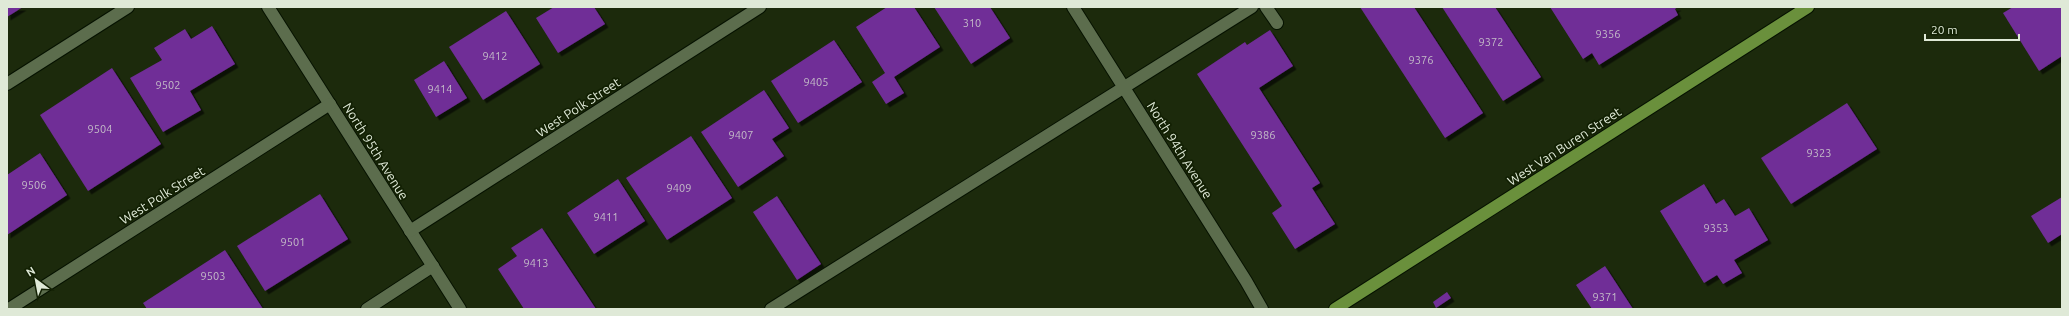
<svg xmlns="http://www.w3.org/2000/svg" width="2069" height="316" font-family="Ubuntu,sans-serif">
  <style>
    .building { fill: #702d97; filter: url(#shadow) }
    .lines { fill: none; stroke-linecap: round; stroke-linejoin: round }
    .service-casing { stroke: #061200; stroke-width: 14 }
    .minor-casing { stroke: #061200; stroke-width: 14 }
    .primary-casing { stroke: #061200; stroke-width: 14 }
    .service { stroke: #5c6d4d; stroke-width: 12 }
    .minor { stroke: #5c6d4d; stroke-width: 12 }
    .primary { stroke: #6a903c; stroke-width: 12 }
    .labels { text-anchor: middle; stroke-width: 3.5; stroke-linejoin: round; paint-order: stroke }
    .number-label { font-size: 11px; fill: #c3bac7 }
    .street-label { font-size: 13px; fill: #dfe9d7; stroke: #122003 }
  </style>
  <defs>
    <filter id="shadow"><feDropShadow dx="3.5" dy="3.5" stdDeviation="0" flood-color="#0009"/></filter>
  </defs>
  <rect width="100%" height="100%" fill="#1c2a0c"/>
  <g class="building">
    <path d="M7,7H23L7,17Z"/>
    <path d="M554,7H594L605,24L558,53L536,18Z"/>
    <path d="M887,7H914L940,47L894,77L904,93L886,104L872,82L885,73L856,27Z"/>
    <path d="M934,7H990L1010,38L971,64Z"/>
    <path d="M1360,7H1414L1483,113L1445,138Z"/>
    <path d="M1442,7H1495L1541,77L1503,101Z"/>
    <path d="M1550,7H1678L1675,9L1678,15L1599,65L1592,53L1583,59Z"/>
    <path d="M2013,7H2062V56L2039,71L2003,13Z"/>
    <path d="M506,11L540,64L483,100L449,47Z"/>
    <path d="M212,26L235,64L190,91L201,110L163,132L130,78L162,60L154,48L185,29L191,39Z"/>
    <path d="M1270,30L1293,66L1259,88L1320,183L1312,188L1335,224L1295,249L1272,213L1282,206L1197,74L1245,42L1247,45Z"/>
    <path d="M834,40L862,82L798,123L771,81Z"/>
    <path d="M444,61L467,98L436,117L414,80Z"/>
    <path d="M112,68L161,144L88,191L40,115Z"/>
    <path d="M764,90L789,128L772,139L784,156L738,187L701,132Z"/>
    <path d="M1847,103L1877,149L1791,204L1761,158Z"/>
    <path d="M691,136L732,198L667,240L626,178Z"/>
    <path d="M40,153L67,195L7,235V175Z"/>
    <path d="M618,179L645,221L594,254L567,213Z"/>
    <path d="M1704,184L1716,204L1724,199L1735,216L1749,208L1768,240L1734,260L1742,273L1723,284L1717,275L1704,283L1660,211Z"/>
    <path d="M320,194L348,239L265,291L237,246Z"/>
    <path d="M777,196L821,264L797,280L753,212Z"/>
    <path d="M2062,197V234L2048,243L2031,216Z"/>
    <path d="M542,228L596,309H524L498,269L517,256L511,248Z"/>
    <path d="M225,250L263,309H147L143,303Z"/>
    <path d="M1605,266L1633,309H1592L1576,285Z"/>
    <path d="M1447,292L1451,298L1436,308L1433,302Z"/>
  </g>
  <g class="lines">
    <g class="service-casing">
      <g id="service">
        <path d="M1266,7L1277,23"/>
        <path d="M7,84L128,7"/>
        <path d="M367,309L433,266"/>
        <path d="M771,309L1252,7"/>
      </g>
    </g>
    <g class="minor-casing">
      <g id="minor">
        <path d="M268,7L460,309"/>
        <path d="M1073,7L1246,281L1262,309"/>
        <path d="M410,231L760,7"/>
        <path d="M9,309L330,104"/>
      </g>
    </g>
    <g class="primary-casing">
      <path id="primary" d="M1335,309L1808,7"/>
    </g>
    <use href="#service" class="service"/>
    <use href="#minor" class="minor"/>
    <use href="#primary" class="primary"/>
  </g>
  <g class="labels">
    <g class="number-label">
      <text x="972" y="27">310</text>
      <text x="1608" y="38">9356</text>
      <text x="1491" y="46">9372</text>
      <text x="495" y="60">9412</text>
      <text x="1421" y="64">9376</text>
      <text x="816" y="86">9405</text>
      <text x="168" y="89">9502</text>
      <text x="440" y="93">9414</text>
      <text x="100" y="133">9504</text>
      <text x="741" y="139">9407</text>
      <text x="1263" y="139">9386</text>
      <text x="1819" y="157">9323</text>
      <text x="34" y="189">9506</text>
      <text x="679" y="192">9409</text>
      <text x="606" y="221">9411</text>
      <text x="1716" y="232">9353</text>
      <text x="293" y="246">9501</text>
      <text x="536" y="267">9413</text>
      <text x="213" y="280">9503</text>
      <text x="1605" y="301">9371</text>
    </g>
    <g class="street-label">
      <text transform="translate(578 107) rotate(-33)" y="5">West Polk Street</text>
      <text transform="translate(1564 146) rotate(-33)" y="5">West Van Buren Street</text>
      <text transform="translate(1180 150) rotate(58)" y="5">North 94th Avenue</text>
      <text transform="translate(376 151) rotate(58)" y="5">North 95th Avenue</text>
      <text transform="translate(162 195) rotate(-32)" y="5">West Polk Street</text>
    </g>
  </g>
  <rect width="2069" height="316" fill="none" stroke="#dfe9d7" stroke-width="16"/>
  <g transform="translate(36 280) rotate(328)" stroke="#122003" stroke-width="3" paint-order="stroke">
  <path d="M0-3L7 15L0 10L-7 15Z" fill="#dfe9d7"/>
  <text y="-6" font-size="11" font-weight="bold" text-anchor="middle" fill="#dfe9d7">N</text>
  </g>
  <path d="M1925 34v6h94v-6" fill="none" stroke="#dfe9d7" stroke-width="2"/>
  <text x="1931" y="34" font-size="12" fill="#dfe9d7" stroke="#122003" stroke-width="3" paint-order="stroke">20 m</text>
</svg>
